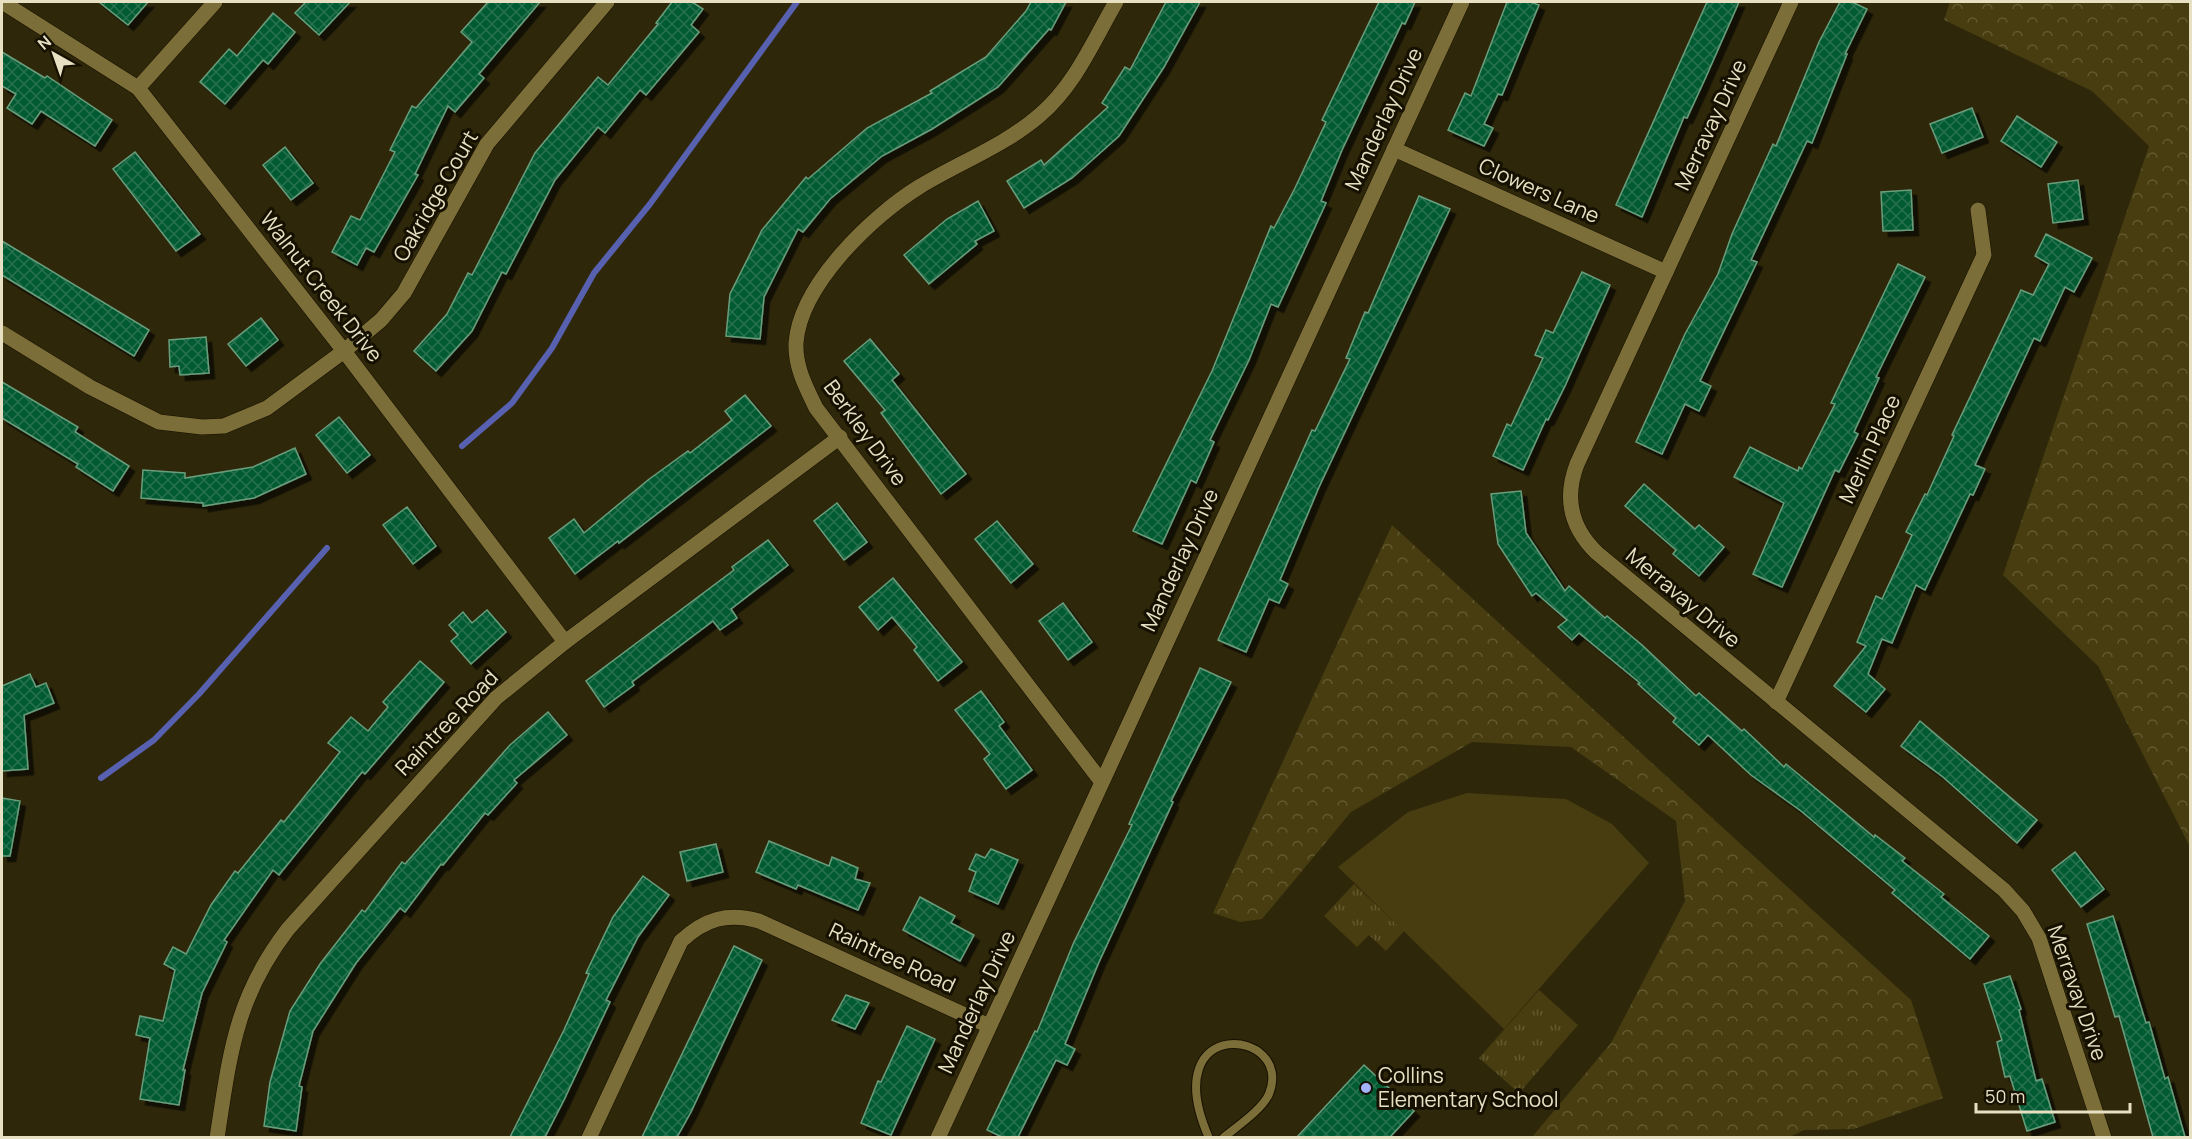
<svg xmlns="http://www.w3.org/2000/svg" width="2192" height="1139" font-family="Manrope,sans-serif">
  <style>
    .grass { fill: url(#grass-tufts) }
    .forest { fill: url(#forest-crowns) }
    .garden { fill: #473d10 }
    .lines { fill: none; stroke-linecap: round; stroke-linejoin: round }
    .stream { stroke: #5761af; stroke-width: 6 }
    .building { fill: url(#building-cross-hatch); stroke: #699e7c; stroke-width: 1.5; filter: url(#shadow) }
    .service-casing { stroke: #171000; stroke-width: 10 }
    .minor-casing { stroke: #171000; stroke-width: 16 }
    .service { stroke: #7c6e38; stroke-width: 8 }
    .minor { stroke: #7c6e38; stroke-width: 15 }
    .poi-dot { fill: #a4b2fc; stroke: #161000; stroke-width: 2 }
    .labels { text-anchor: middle; stroke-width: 6; stroke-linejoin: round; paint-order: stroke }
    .street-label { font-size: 21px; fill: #e7e0c3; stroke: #161000 }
    .poi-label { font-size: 21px; fill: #e7e0c3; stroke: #161000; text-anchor: start }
  </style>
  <defs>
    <pattern id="grass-tufts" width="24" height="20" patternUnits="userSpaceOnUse" patternTransform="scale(1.5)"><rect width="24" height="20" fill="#473d10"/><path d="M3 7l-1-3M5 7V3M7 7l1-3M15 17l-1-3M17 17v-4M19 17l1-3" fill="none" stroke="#625931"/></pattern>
    <pattern id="forest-crowns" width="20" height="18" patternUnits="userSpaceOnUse" patternTransform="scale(1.5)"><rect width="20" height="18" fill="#473d10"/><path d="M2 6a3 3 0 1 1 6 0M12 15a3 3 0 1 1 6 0" fill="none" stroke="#625931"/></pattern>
    <pattern id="building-cross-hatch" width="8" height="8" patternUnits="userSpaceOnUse" patternTransform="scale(1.5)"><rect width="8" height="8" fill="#045a33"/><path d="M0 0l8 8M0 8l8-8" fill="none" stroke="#29714f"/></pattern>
    <filter id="shadow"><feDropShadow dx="5.5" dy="5.5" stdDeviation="0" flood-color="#0009"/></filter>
  </defs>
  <rect width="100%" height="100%" fill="#2e270a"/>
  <g class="grass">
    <path d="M1354,884L1404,931L1386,951L1369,935L1357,947L1324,916Z"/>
    <path d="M1539,990L1578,1025L1519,1093L1479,1058Z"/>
  </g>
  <g class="forest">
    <path d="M1950,2H2190V847L2098,666L2003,575L2149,146L2092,91L1944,20Z"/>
    <path d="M1392,525L1911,1000L1943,1098L1854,1129L1804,1130L1790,1137H1532L1611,1043L1685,901L1676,821L1571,747L1472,742L1351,812L1262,919L1240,922L1213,913Z"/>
  </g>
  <path class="garden" d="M1467,793L1566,799L1612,824L1649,863L1504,1029L1338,867L1408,812Z"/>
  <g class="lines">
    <g class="stream">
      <path d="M462,446L512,403L552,348L594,273L650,204L797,2"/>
      <path d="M101,778L154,740L199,694L327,548"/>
    </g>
  </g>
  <g class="building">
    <path d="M99,2H148L128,25Z"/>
    <path d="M306,2H350L319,35L295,13Z"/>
    <path d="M488,2H540L479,74L484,78L455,112L448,106L415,174L418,175L374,252L366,248L357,265L332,252L351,216L360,220L395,152L390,150L412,106L416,108L472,42L461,32Z"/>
    <path d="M672,2H692L703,9L691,25L699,32L646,95L640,90L605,133L598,127L555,180L506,274L502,272L472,331L436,371L414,351L447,314L468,273L472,275L535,153L598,77L608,85L658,24L656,23Z"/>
    <path d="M1031,2H1066L1051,30L1049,29L998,87L932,129L882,156L830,199L803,232L798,229L764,297L760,339L726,336L730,294L762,230L806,177L808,179L867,128L932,93L930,91L986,57L1026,11Z"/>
    <path d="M1166,2H1200L1164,67L1119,136L1072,178L1024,208L1007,181L1041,160L1044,165L1108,107L1102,103L1125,67L1130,70Z"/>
    <path d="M1379,2H1415L1405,24L1402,23L1342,150L1321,201L1326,203L1278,307L1271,304L1249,360L1210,440L1214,442L1196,483L1191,480L1162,544L1133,531L1212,371L1271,226L1274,228L1295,188L1326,122L1322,120Z"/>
    <path d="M1507,2H1530L1539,5L1502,95L1498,94L1484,124L1493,128L1484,146L1448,130L1465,93L1471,96Z"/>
    <path d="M1707,2H1739L1705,79L1687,118L1684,117L1642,217L1616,205Z"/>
    <path d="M1840,2H1852L1867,9L1845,54H1847L1812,143L1807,141L1751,260L1757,262L1700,381L1711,386L1699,411L1685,404L1662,454L1636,442L1685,334L1718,274L1732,234L1773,144L1776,146L1819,42Z"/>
    <path d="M273,13L295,32L268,64L263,60L225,104L200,82L229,49L237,56Z"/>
    <path d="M2,52L45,78L47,76L112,120L95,146L41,111L32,124L7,108L16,94L2,86Z"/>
    <path d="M1972,108L1983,137L1942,153L1930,124Z"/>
    <path d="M2017,116L2057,142L2041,167L2001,141Z"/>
    <path d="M285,147L313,183L291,200L263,165Z"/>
    <path d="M135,152L200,234L176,251L113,169Z"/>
    <path d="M2078,180L2083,219L2053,223L2048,184Z"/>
    <path d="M1911,190L1913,230L1883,231L1881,192Z"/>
    <path d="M1419,196L1450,209L1319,487L1280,580L1288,584L1279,603L1269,599L1246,652L1218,640L1312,430L1315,431L1350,359L1346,358L1365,312L1368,313Z"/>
    <path d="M978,201L994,231L975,241L977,244L929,284L904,255L947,219Z"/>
    <path d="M2046,234L2092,258L2074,292L2065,287L2040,341L2034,338L1975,465L1985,469L1973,495L1970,494L1925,590L1916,585L1892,643L1882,639L1868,674L1885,689L1866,712L1834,686L1866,646L1857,642L1876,596L1882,599L1912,535L1906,532L1925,494L1927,495L1954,436L1952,435L2021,290L2033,295L2049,264L2035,256Z"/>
    <path d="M2,241L149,330L134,356L2,275Z"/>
    <path d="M1898,264L1925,277L1876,377L1879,378L1854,432L1858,434L1839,472L1835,470L1782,587L1753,574L1784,503L1734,477L1750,447L1798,471L1799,467L1802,469L1835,404L1831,403Z"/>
    <path d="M1582,272L1610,285L1565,386L1548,420L1546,419L1523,470L1493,456L1507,424L1511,426L1543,358L1535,355L1546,330L1553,333Z"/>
    <path d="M261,318L278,340L246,366L228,344Z"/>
    <path d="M206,337L209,373L180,375L179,366L170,367L169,340Z"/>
    <path d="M870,339L899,374L892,380L966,474L941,494L881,413L885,410L844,361Z"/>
    <path d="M2,382L78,427L75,432L129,466L113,491L76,467L78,464L2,418Z"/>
    <path d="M745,395L771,426L619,543L618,541L575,574L549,538L574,519L584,533L648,480L688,451L690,453L732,420L725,411Z"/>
    <path d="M339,417L370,455L347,473L316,435Z"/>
    <path d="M295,448L306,474L254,498L203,506V503L141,498L143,470L185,473V478L253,467Z"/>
    <path d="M1644,484L1695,529L1699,525L1724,547L1699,576L1673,554L1676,550L1625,506Z"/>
    <path d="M1521,491L1526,533L1565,591L1569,586L1605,618L1607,616L1642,645L1696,696L1699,693L1742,731L1744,729L1784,767L1786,764L1874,837L1875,835L1905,858L1902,861L1944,894L1941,897L1989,936L1970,959L1892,893L1895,890L1801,811L1751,775L1708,735L1699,745L1673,722L1676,718L1638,684L1640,683L1579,633L1572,640L1558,627L1567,620L1536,593L1532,596L1498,544L1491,494Z"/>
    <path d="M837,503L867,542L844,560L814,521Z"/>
    <path d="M407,507L436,546L413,564L383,525Z"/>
    <path d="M997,521L1033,564L1011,583L975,539Z"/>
    <path d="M768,540L788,565L731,609L737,618L720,630L713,621L632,682L634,685L604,707L586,681L734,570L732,567Z"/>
    <path d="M893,578L962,662L938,681L914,650L917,647L892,617L878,630L859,607Z"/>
    <path d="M1063,603L1092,642L1068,660L1039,621Z"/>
    <path d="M487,610L506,632L471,664L451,641L458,635L449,625L463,612L472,623Z"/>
    <path d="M420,661L444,682L365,774L362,772L279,875L273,870L224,940L227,942L202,993L183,1070H185L179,1105L140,1099L150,1038L136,1035L140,1016L163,1021L175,970L164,964L173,947L186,954L211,905L235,871L238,873L281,820L284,822L340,752L328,743L351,717L368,731L388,707L383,702Z"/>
    <path d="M1200,668L1231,682L1171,801L1173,802L1099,962L1065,1044L1075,1049L1067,1065L1056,1060L1018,1137H1002L987,1130L1035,1031L1037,1032L1074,942L1132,825L1129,824Z"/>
    <path d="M30,674L36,687L46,683L54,703L24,715L28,769L2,771V686Z"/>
    <path d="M981,691L1004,722L999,726L1032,770L1006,789L984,759L990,754L955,710Z"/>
    <path d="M548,712L567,735L514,780L517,783L488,815L485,813L443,865L441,864L405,912L400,908L356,963L313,1031L299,1086L302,1087L296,1131L264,1126L270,1082L290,1011L320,964L362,910L365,912L402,862L405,864L510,745Z"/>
    <path d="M1920,721L2037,820L2017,843L1943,777L1901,746Z"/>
    <path d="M2,798L20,801L10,856H2Z"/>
    <path d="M769,841L829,866L832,857L858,868L855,879L870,883L858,910L798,885L796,889L756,872Z"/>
    <path d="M716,844L723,872L687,881L680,852Z"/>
    <path d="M991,849L1018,860L998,904L969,891L976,872L969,869L976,854L985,858Z"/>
    <path d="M2075,852L2104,889L2081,907L2052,870Z"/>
    <path d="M643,876L669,895L638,937L606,1000L610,1002L564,1100L545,1137H510L564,1030L589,974L586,973L613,917Z"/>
    <path d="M920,897L955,916L951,923L974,935L960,961L903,930Z"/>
    <path d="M2113,916L2146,1023L2149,1022L2165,1079L2168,1077L2185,1137H2153L2119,1016L2115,1017L2087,924Z"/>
    <path d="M734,946L762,960L691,1112L677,1137H642Z"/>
    <path d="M2010,976L2021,1009L2019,1010L2036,1081L2042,1079L2055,1122L2027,1131L2010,1076L2005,1077L1997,1042L2002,1040L1984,984Z"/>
    <path d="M846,995L869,1003L855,1029L832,1020Z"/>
    <path d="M907,1026L935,1039L891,1135L861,1123L878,1081L881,1082Z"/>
    <path d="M1364,1065L1414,1111L1390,1137H1297Z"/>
  </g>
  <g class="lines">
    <g class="service-casing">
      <path id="service" d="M1209,1138C1154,1013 1295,1028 1269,1094C1263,1109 1235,1128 1223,1138"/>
    </g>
    <g class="minor-casing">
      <g id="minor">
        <path d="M2,2L138,88L344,351L565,642"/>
        <path d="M1791,2L1577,464C1564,498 1571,528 1597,553L2004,890L2023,911L2039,938L2104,1138"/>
        <path d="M138,88L215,2"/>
        <path d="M1394,149L1666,272"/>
        <path d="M2,333L90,387L159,422L202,427L224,426L267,408L344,351L381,320L404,293L487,144L607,2"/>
        <path d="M1776,702L1984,255L1978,210"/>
        <path d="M1101,781L816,408C806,387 795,367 796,343C800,285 872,216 919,187C960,162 1004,146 1040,115C1076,84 1093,41 1116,2"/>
        <path d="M217,1138C230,1054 235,998 288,929L496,698L565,642L840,437"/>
        <path d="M589,1138L681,941C705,919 727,912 759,921L989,1026"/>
        <path d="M938,1138L1462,2"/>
      </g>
    </g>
    <use href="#service" class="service"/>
    <use href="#minor" class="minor"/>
  </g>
  <circle class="poi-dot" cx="1366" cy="1088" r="6"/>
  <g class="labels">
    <g class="street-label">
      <text transform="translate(1384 119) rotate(-65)" y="7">Manderlay Drive</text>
      <text transform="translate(1711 125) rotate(-65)" y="7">Merravay Drive</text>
      <text transform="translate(1539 191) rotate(24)" y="7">Clowers Lane</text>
      <text transform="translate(436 196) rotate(-60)" y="7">Oakridge Court</text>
      <text transform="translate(321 287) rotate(52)" y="7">Walnut Creek Drive</text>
      <text transform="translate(865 433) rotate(54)" y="7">Berkley Drive</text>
      <text transform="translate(1870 449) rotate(-65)" y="7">Merlin Place</text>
      <text transform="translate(1180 560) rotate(-65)" y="7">Manderlay Drive</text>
      <text transform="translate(1683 598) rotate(40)" y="7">Merravay Drive</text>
      <text transform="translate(447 723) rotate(-46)" y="7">Raintree Road</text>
      <text transform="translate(892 958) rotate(25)" y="7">Raintree Road</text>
      <text transform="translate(2077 993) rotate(71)" y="7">Merravay Drive</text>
      <text transform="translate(977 1002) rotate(-65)" y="7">Manderlay Drive</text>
    </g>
    <g class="poi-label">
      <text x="1378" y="1083">Collins<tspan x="1378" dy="24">Elementary School</tspan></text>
    </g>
  </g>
  <rect width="2192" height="1139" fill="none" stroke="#e7e0c3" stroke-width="6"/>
  <g transform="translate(54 54) rotate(320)" stroke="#161000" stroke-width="4.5" paint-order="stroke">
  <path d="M0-4.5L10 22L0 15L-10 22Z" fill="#e7e0c3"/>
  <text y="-9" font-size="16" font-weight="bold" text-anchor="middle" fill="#e7e0c3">N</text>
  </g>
  <path d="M1976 1103v9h154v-9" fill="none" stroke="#e7e0c3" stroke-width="3"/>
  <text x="1985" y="1103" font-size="18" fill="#e7e0c3" stroke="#161000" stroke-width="4.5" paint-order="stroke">50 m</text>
</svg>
